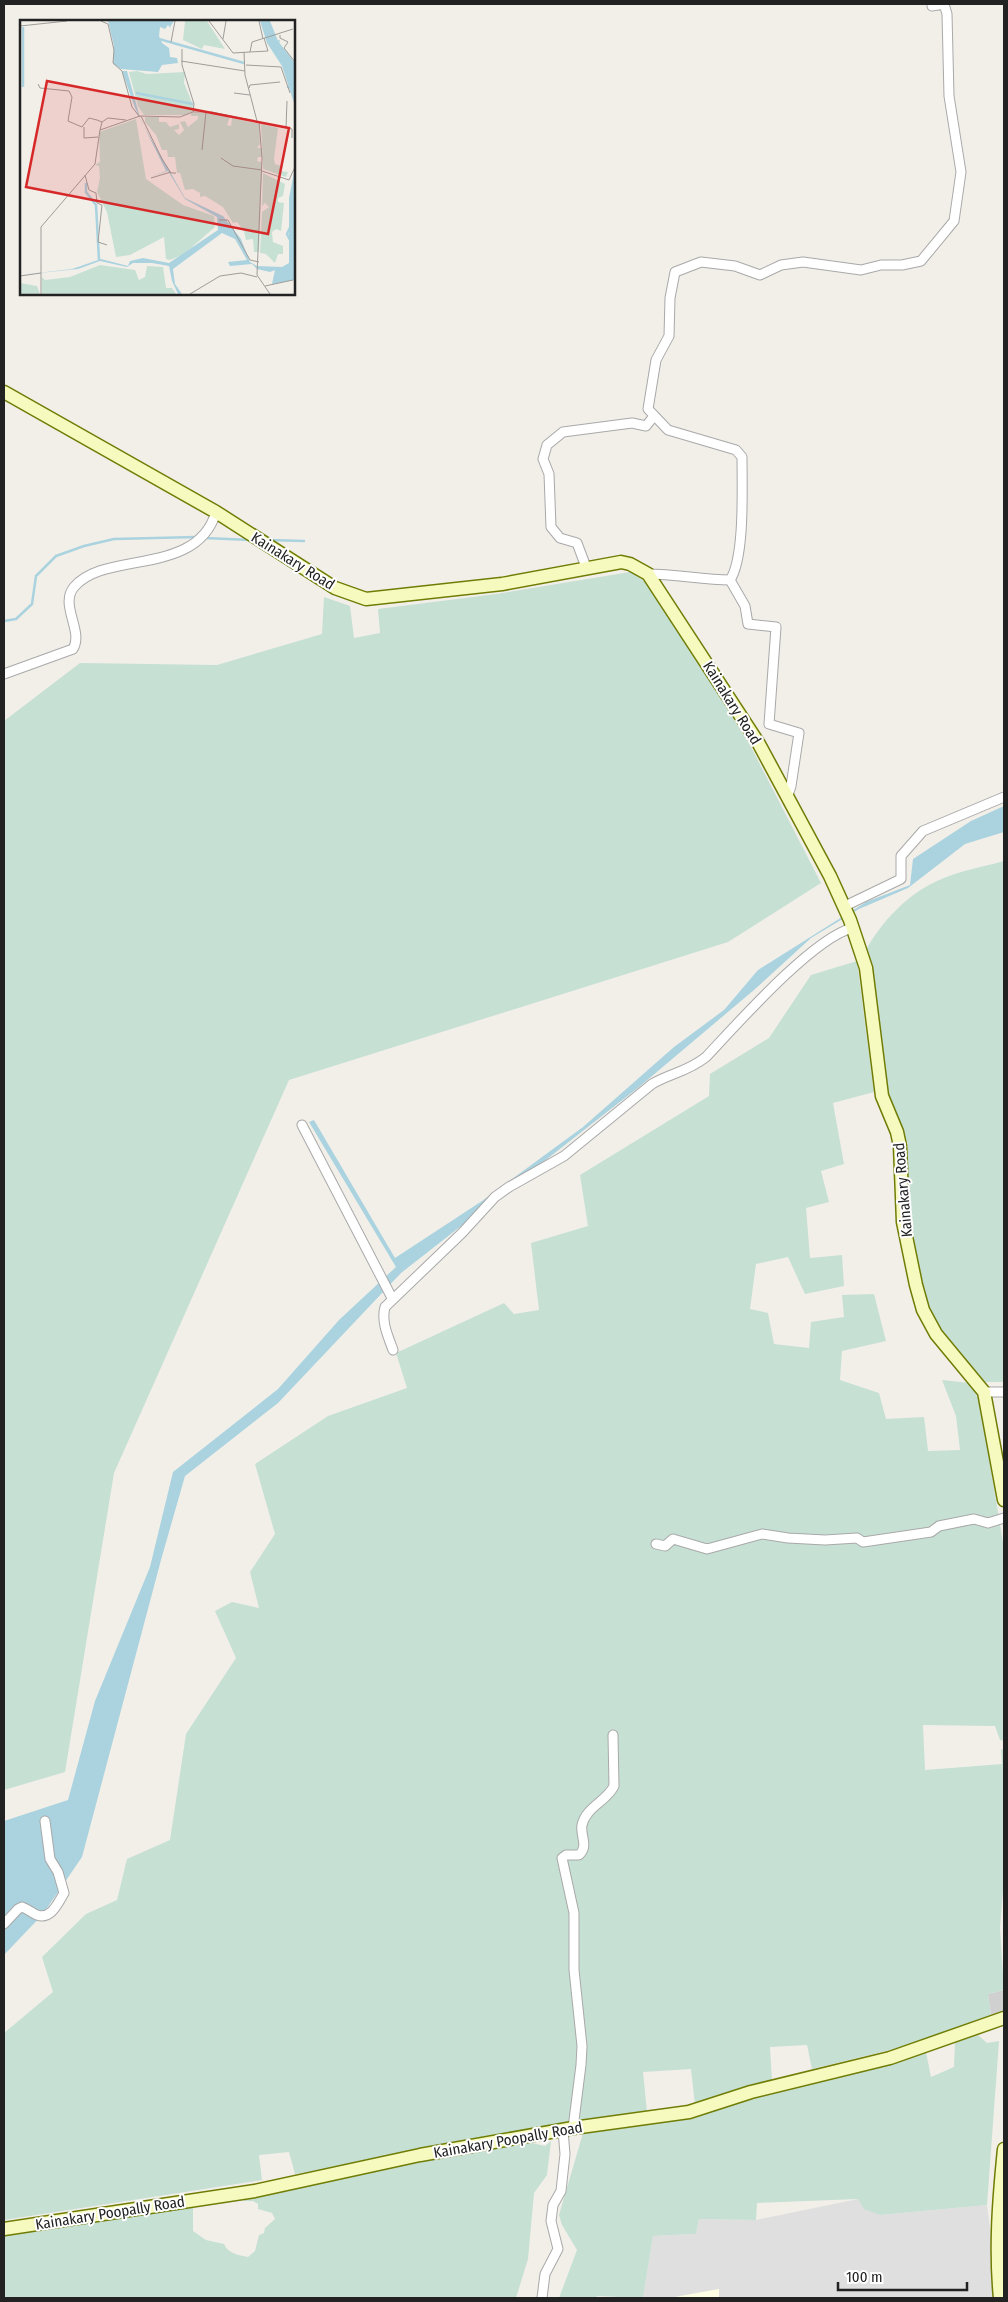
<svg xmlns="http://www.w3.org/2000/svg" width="1008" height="2302" font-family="'Fira Sans Condensed',sans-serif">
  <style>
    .residential { fill: #e0dfdf }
    .education { fill: #ffffe5 }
    .religious { fill: #d0d0d0 }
    .wetland { fill: #c6e0d4 }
    .water { fill: #aad3df }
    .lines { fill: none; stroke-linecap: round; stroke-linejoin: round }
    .stream { stroke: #aad3df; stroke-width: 2.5 }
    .minor-casing { stroke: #a9a9a9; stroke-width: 11 }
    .secondary-casing { stroke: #707d05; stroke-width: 15 }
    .minor { stroke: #fff; stroke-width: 9 }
    .secondary { stroke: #f7fabf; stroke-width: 12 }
    .labels { text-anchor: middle; stroke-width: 4; stroke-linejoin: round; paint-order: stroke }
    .street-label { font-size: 15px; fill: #222; stroke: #fff }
    .inset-river { fill: none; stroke: #aad3df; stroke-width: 2.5 }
    .inset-road { fill: none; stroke: #9f9d99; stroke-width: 1 }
    .view { fill: #d62828; fill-opacity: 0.15; stroke: #d62828; stroke-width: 2.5 }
    .inset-edge { fill: none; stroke: #222; stroke-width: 2.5 }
  </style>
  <rect width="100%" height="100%" fill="#f2efe9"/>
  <path class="residential" d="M858,2199L880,2215L987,2205L999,2298H643L653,2236L696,2234L699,2219L756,2220Z"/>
  <path class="education" d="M719,2289V2298H669Z"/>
  <path class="religious" d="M1004,1990V2012L991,2016L988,1994Z"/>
  <g class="wetland">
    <path d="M630,572L647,583L750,745L821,883L728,942L289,1080L114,1473L65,1772L4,1790V721L80,663L217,665L322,634L324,597L350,606L354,638L380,633L378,609L496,594Z"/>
    <path d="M1004,861V1382H985L938,1325L927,1305L915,1260L908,1209V1144L886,1093L866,950C882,921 907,895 937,881C958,871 983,867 1004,861Z"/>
    <path d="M857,961L874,1092L833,1103L844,1164L821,1171L829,1202L806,1208L810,1258L842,1255L844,1286L805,1294L788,1257L756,1264L750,1309L768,1313L774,1344L809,1348L811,1322L844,1317L842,1295L874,1294L886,1341L842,1351L840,1380L879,1393L886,1419L924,1417L928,1451L960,1450L956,1416L942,1380L970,1383L980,1402L1004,1549V1741L1000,1740L995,1726L923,1725L925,1770L1002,1764L1001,1749L1004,1750V1878L1000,1928L1004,1990L988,1994L991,2016L894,2049L812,2069L807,2045L770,2047L772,2081L695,2105L691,2069L643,2072L647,2112L295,2174L289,2152L259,2155L262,2180L4,2220V2033L53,1992L42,1957L86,1914L117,1900L127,1859L170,1840L186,1734L236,1658L215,1611L232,1602L259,1608L250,1572L275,1534L255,1464L328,1416L407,1388L396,1353L504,1303L514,1314L539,1310L531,1243L588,1226L580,1175L709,1096L710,1074L769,1038L811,975Z"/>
    <path d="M978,2035L987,2043L999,2041L987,2205L880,2215L864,2209L858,2199L757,2203L756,2220L699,2219L696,2234L653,2236L643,2298L597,2296L596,2298H559L577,2250L562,2225L559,2215L583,2133L680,2118L926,2052L931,2077L954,2067L955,2042Z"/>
    <path d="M551,2141L547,2175L534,2193L528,2259L516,2298H4V2233L193,2204V2231L206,2240L224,2244C227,2253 239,2255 248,2257L255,2251L259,2235L264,2233L265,2228L275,2219L272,2213L258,2209V2204L253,2201H244L243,2196L456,2155L532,2143L545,2146Z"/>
  </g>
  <path class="water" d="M1004,806V832L965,844L908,888L859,909L811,938L754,990L639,1087L401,1273L278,1403L185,1476L161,1560L82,1857L43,1914L4,1955V1821L68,1800L95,1701L150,1567L173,1472L278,1389L339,1320L396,1267L309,1122L314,1120L395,1258L482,1201L583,1127L674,1047L724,1010L758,970L866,902L910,885L913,859L971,821Z"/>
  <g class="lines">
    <g class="stream">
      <path d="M204,538L251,540"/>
      <path d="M269,540L304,541"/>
      <path d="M4,621L16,619L32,604L36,576L56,556L84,546L114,539L196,537"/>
    </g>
    <g class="minor-casing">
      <g id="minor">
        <path d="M586,567L577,543L560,538L551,527L549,474L543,459L547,445L563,432L632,423L646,426L654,416"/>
        <path d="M648,574C676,574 703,580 730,580C745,558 742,486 742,457L736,450L668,430L648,409L656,360L669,336L670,298L675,272L701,262L735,266L760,275L781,265L803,262L861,270L881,265H902L921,261L954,221L961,172L949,96L947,14L944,4L932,6V4"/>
        <path d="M730,580L745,606L748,624L776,627L769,724L799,733L791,786L788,795"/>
        <path d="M4,674L73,649C84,631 59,605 74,587C105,550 197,577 216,512"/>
        <path d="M843,907L901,879V856L923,831L1004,797"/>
        <path d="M302,1125L392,1298"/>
        <path d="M393,1350C388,1336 381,1322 385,1307L462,1233L495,1197L509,1187L564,1156L652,1084C671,1073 687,1072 706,1057C737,1024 812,939 852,928"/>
        <path d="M984,1392H1004"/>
        <path d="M656,1544L665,1546L673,1539L707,1549L762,1534L788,1538L825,1540L857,1538L863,1542L931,1532L939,1526L974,1519L988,1523L1004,1518"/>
        <path d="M4,1924L18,1909L22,1907C28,1909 32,1913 37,1915C51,1920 58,1903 64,1893L58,1872L50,1859L45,1821"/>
        <path d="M573,2128L581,2065L582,2046L574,1970V1913L562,1858L566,1855H579C589,1846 580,1836 582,1825C586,1807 607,1801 614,1786L613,1735"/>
        <path d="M542,2298L545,2274L558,2249L551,2221L553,2205L561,2191L565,2154L563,2130"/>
      </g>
    </g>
    <g class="secondary-casing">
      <g id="secondary">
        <path d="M4,392L216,512L335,588L366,599L502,584L621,562L630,564L648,574L759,744L830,876L850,920L866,968L882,1096L897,1132L900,1146L903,1222L916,1285L923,1310L936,1334L984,1392L1004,1500"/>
        <path d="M4,2229L255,2191L420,2155L573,2128L689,2112L751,2092L890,2058L1004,2018"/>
        <path d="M1000,2298C995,2248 999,2199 1004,2149"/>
      </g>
    </g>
    <use href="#minor" class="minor"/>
    <use href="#secondary" class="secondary"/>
  </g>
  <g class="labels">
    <g class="street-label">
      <text transform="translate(293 561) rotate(32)" y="5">Kainakary Road</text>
      <text transform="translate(732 703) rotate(58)" y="5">Kainakary Road</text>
      <text transform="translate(903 1190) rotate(-95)" y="5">Kainakary Road</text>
      <text transform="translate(508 2140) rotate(-10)" y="5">Kainakary Poopally Road</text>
      <text transform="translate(110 2213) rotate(-9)" y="5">Kainakary Poopally Road</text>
    </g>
  </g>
  <g transform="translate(20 20)">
    <rect width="275" height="275" fill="#f2efe9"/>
    <path d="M165,1H187L205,29L184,25L182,29L163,20ZM117,51L127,54L165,52L164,63L173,85L172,92L165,95H124L118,86L109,52ZM171,93H199L210,97L207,105L211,106L212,98L239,104L240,124L237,128H241L242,137H238L237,141L242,142L239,232H234L233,219L226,220L224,211L217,202L213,203L203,187L185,176L180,177V173L173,169L165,170L160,153H157L155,137H148L147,130H142L136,115L125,102V97H139V102H146L150,107L159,104V109L154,110L159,115L164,110L160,102L165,101L168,107L178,99V96H171ZM116,99L126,159L163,185L194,196L195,207L164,234L150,240L146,239L144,217L110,235L96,237L87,192L77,172L80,158L79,146L75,145L80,142L79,112ZM241,104L258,108L254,139L255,144L261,146L260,151L268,152L266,157L243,149ZM243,153L265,164L263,176L258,178V182L264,183L261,211L256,209L252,212L253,222L263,226V234H258L255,243L246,234L240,233L242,192L249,187L245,183L242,186ZM80,245L115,250L119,260L125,257L127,246L143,247L146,268H152L156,274H22V257L25,260L50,257ZM0,263L17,266L20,274H0Z" fill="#c6e0d4"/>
    <path d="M88,1H154L150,7L152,10L148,5L145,9L140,7L139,16L142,23L149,28L150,37L157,38L158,43L142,45L138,52L101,49L93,44L94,26ZM240,1H250L258,21L275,43V86L262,46L247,23ZM102,51H107L121,101L165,178L203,196L221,219L230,242L237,246L262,247L269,243V178L275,147V260L252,264L255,250L250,252L237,249L232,244L210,246L208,242L227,240L215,219L202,213L153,249L155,264L162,274H158L152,261L149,246L132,243H113L107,247L80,241L58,249L0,255L52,249L81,239L108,246L110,241L123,238L149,243L198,210L197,197L165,179L148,151L130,157L146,151L115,88Z" fill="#aad3df"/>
    <path class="inset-river" d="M250,17L254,24L258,22L256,28L269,50L273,63L269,67L275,68M139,19L224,43M258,23L262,35L271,50H275M3,67V7M116,73L173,84M66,163V172L76,185L79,240M275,197L267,214L275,230"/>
    <path class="inset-road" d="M81,1L88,4L94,30L93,43L102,51L112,87L119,96M189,1L213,33L230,32L232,22L273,9M239,1L243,19M0,6L47,1M260,15V18L268,22L264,28L275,42M203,19L206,1M151,22L155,1M162,29V45L174,84L173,92M224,32L225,55L237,101M230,32L248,31L244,18M161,41L225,51M226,45L261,47L270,73M18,64L20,68L49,71L52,77L48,101L62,107L69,98L77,100L82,102L80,110M229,68L230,65L260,62M214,73L230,75M121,96L142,139L151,153H156M239,101L242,138L237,255L250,274M82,102L88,98L106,100M64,107V118L78,117M266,108L267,81M182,130L186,92M201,138L213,146L242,150M242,151L269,160L275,147M65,155L69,170L76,173L77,183L82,185L78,222L87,225M131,158L151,152M199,200H208L230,240L239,242M0,256L21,253M245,266L273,260M21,274V207L75,144L80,110L120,96L160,97L173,92H192L272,109V118M170,274L200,256L221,253L237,257"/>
    <path class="view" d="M27,61L269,108L248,214L6,167Z"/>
    <rect width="275" height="275" class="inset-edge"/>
  </g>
  <rect width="1008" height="2302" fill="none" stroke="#222222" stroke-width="10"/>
  <path d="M838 2282v8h129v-8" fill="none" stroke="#222222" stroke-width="2.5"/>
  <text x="846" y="2282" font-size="15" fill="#222222" stroke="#ffffff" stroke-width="4" paint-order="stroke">100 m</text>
</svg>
